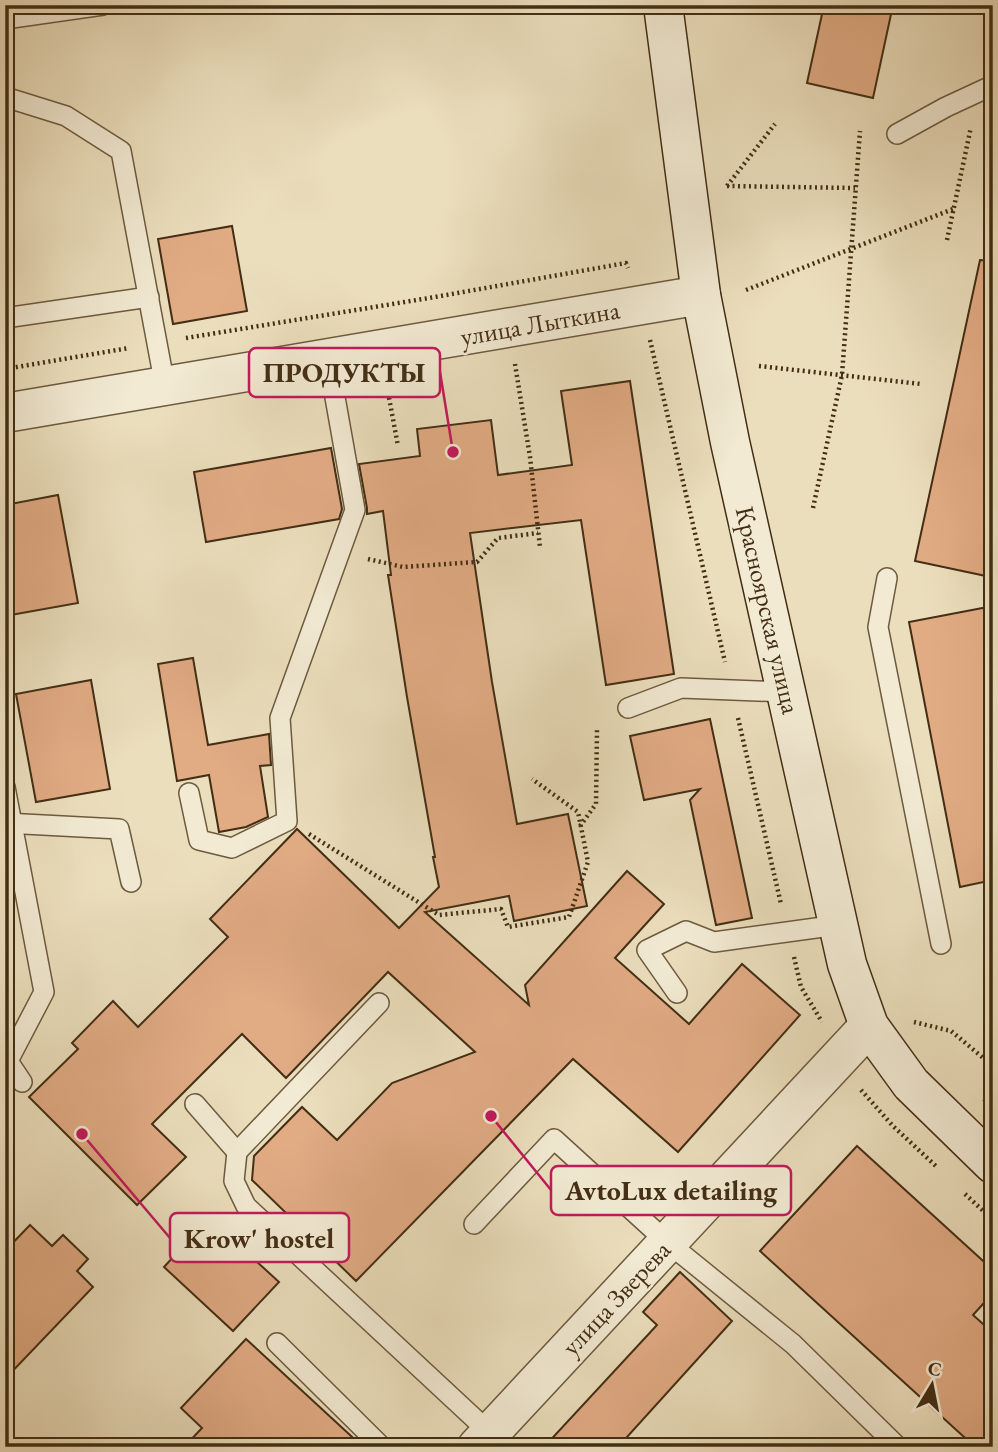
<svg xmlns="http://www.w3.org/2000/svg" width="998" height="1452" font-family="'EB Garamond',serif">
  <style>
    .building { fill: #e1ab84; stroke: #432e15; stroke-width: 2 }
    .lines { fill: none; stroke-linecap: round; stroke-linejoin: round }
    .lane-casing { stroke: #6d5a3f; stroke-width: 22 }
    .street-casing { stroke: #6d5a3f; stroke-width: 41 }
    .secondary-casing { stroke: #432e15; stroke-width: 41 }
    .path { stroke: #432e15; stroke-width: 4.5; stroke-dasharray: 2 3.5; stroke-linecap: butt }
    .lane { stroke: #f2ead3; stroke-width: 19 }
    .street { stroke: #f2ead3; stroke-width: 38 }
    .secondary { stroke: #f2ead3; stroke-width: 38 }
    .labels { text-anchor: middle; stroke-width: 5; stroke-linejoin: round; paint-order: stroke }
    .street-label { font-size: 26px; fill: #432e15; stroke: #f2ead3 }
    .leader { fill: none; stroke: #c2185b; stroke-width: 2.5 }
    .callout-dot { fill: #c2185b; stroke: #f2ead3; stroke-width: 2.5 }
    .callout { fill: #f2ead3; stroke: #c2185b; stroke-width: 2.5 }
    .callout-label { font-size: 28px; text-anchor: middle; font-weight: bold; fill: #432e15 }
  </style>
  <rect width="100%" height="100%" fill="#ebdebc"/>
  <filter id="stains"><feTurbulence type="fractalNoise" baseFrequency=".00286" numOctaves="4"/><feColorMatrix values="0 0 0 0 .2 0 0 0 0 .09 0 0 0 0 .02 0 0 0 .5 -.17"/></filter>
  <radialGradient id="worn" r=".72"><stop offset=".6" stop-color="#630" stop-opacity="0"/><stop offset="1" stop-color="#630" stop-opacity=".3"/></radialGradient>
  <g class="building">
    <path d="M824,5H893L873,98L807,83Z"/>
    <path d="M232,226L247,311L173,324L158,239Z"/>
    <path d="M980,260L993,261V546L986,576L915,561Z"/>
    <path d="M630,381L674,674L606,685L581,520L470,533L492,682L517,824L568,814L587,906L514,921L509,896L425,912L529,1005L525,985L627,871L664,904L615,958L689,1024L742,964L800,1015L678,1152L573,1059L356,1281L252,1180L254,1156L302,1107L337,1140L392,1083L475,1052L388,972L286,1078L242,1034L152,1124L186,1157L137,1205L29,1097L78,1049L72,1043L113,1001L138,1027L228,937L210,919L297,829L399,928L439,887L433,857H435L407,697L388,575H391L383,511L367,514V508L359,464L420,456L417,429L491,420L498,475L572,465L561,391Z"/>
    <path d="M331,448L342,509L339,519L206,542L194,472Z"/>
    <path d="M58,495L78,603L5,616V505Z"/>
    <path d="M993,606V880L960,887L909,622Z"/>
    <path d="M193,658L208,745L269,734L271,765L260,766L268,817L246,827L219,832L209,775L177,781L158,664Z"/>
    <path d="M91,680L110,789L36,802L16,694Z"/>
    <path d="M710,719L752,918L716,925L690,800L700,789L644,800L630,736Z"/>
    <path d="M857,1146L993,1270V1293L973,1315L993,1333V1447H975L760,1251Z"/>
    <path d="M209,1218L279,1282L233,1331L164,1267Z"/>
    <path d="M30,1225L52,1246L63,1235L88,1259L77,1271L93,1287L5,1379V1251Z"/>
    <path d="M680,1272L732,1321L618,1447H544L657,1325L643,1312Z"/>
    <path d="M246,1339L363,1447H184L202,1428L181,1408Z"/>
  </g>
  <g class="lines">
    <g class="lane-casing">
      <g id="lane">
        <path d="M5,19L103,5"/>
        <path d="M5,97L66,116L121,151L165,386"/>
        <path d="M897,134L946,107L987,88L993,89"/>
        <path d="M5,318L149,297"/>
        <path d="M887,578L878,627L941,944"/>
        <path d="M628,708L681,688L786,692"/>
        <path d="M5,787L44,992L8,1061L22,1082"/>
        <path d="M189,793L199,840L232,848L287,821L280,718L355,510L328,358"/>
        <path d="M5,823L119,829L131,882"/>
        <path d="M677,993L647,950L686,931L714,942L838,925"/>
        <path d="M379,1003L237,1152L234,1181L246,1206L490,1433"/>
        <path d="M195,1104L237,1152"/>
        <path d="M474,1224L554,1139L667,1242L793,1344L898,1447"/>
        <path d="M277,1343L382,1447"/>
      </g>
    </g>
    <g class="street-casing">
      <g id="street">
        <path d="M5,413L701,295"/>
        <path d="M477,1447L869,1026"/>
      </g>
    </g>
    <g class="secondary-casing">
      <path id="secondary" d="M663,5L701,295L730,442L847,964L869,1026L911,1084L993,1164"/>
    </g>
    <g class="path">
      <path d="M727,186L855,188"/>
      <path d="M727,186L775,124"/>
      <path d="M947,240L971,127"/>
      <path d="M746,290L953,209"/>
      <path d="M186,338L435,297L626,263L628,268"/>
      <path d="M650,340L725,662"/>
      <path d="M515,364L530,457L540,547"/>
      <path d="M759,366L921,384"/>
      <path d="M5,369L129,348"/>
      <path d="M387,387L398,446"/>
      <path d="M813,508L842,375L860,131"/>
      <path d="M368,559L403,567L477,562L498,538L538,533"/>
      <path d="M738,718L781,904"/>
      <path d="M580,826L596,804L597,729"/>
      <path d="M309,834L439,915L501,909L508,927L569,917L588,862L578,812L532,779"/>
      <path d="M794,957L801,987L822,1022"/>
      <path d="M914,1022L951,1031L993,1066"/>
      <path d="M861,1090L893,1126L938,1168"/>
      <path d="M984,1102L993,1092"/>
      <path d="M965,1194L993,1220"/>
    </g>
    <use href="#lane" class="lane"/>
    <use href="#street" class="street"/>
    <use href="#secondary" class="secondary"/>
  </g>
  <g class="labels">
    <g class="street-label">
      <text transform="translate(540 323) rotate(-10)" y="9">улица Лыткина</text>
      <text transform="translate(768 610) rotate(77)" y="9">Красноярская улица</text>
      <text transform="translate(616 1298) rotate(-47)" y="9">улица Зверева</text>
    </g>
  </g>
  <path class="leader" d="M453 452L440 372M491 1116L551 1190M82 1134L170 1238"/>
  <g class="callout-dot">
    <circle cx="453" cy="452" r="7"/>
    <circle cx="491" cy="1116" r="7"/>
    <circle cx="82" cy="1134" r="7"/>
  </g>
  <g class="callout">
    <rect x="249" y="348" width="191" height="49" rx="7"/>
    <rect x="551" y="1166" width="240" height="49" rx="7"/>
    <rect x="170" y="1213" width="179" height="49" rx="7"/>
  </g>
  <g class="callout-label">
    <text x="344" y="382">ПРОДУКТЫ</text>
    <text x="671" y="1200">AvtoLux detailing</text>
    <text x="259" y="1248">Krow' hostel</text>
  </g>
  <rect width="998" height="1452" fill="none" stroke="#ebdebc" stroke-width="28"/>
  <rect x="7" y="7" width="984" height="1438" fill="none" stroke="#432e15" stroke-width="3.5"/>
  <rect x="14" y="14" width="970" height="1424" fill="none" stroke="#432e15" stroke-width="2"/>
  <g transform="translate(932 1385) rotate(10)" stroke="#f2ead3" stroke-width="5" paint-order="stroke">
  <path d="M0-5L12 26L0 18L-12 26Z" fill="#432e15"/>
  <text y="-10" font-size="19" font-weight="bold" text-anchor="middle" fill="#432e15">С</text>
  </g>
  <rect width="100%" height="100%" filter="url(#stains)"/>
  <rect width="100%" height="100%" fill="url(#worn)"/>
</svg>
